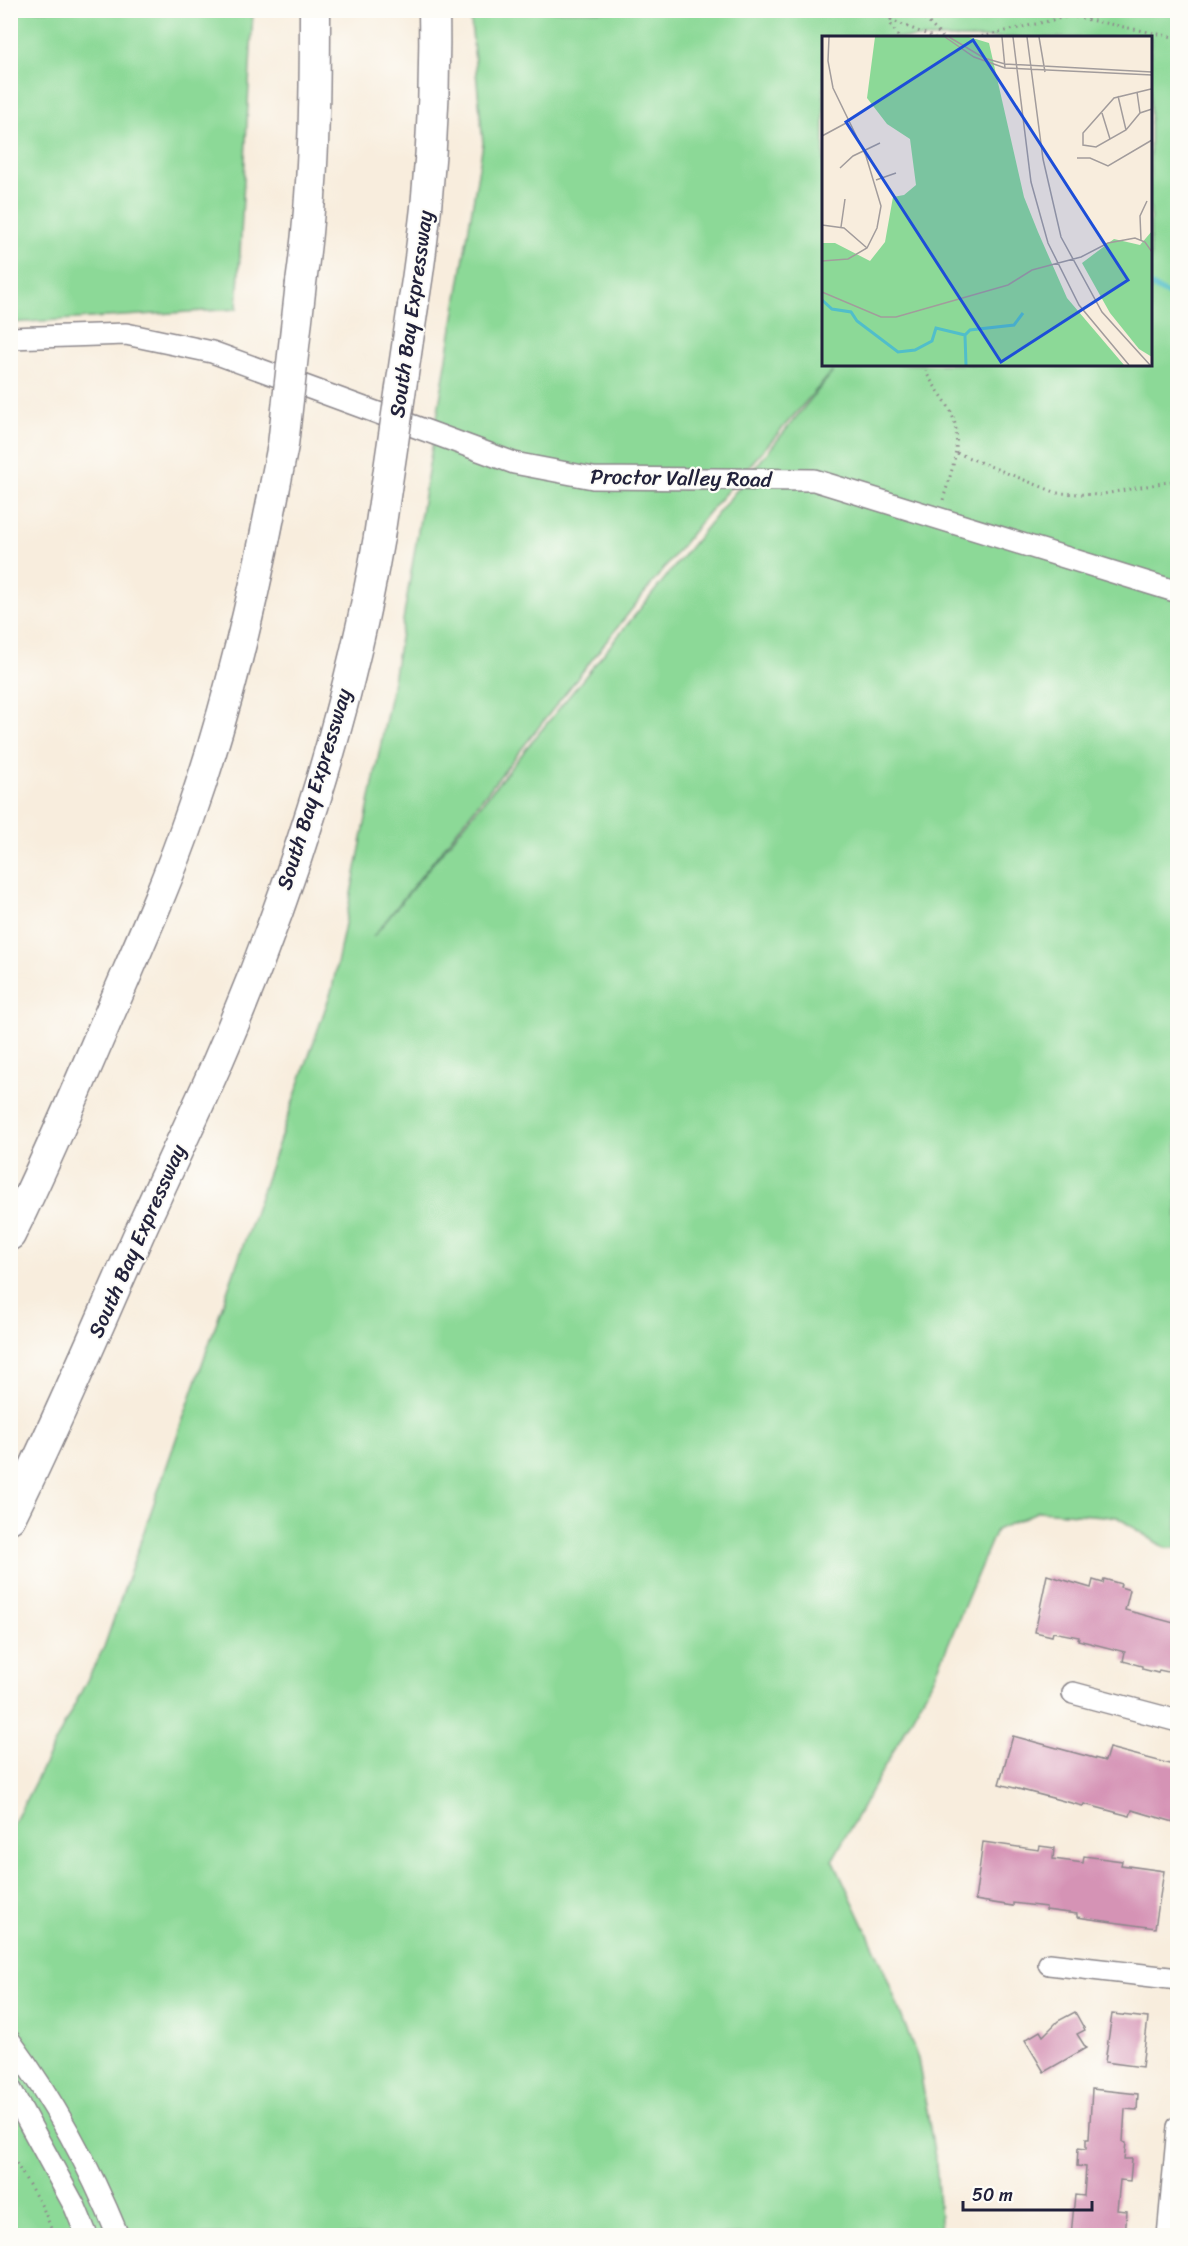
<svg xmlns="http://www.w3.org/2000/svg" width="1188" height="2246" font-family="Sriracha,sans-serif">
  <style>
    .green { fill: #8cd997; stroke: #577e69; stroke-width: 1.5; fill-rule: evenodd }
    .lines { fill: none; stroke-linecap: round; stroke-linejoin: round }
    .stream { stroke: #51beca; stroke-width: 5 }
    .building { fill: #d593b5 }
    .minor-casing { stroke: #8d888c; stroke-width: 24 }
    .highway-casing { stroke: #8d888c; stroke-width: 33 }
    .path { stroke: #8d888c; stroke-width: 3; stroke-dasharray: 1.5 4.5; stroke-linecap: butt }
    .minor { stroke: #fff; stroke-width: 21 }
    .highway { stroke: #fff; stroke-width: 30 }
    .highway-bridge-casing { stroke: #8d888c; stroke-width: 33; stroke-linecap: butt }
    .highway-bridge { stroke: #fff; stroke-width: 30 }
    .labels { text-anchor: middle; stroke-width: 4.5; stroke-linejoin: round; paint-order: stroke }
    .street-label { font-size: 21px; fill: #22223b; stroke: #fdfcf7 }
    .inset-river { fill: none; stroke: #51beca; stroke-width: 3 }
    .inset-road { fill: none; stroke: #a29c9c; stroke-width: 1.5 }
    .view { fill: #1d4ed8; fill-opacity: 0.15; stroke: #1d4ed8; stroke-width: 3 }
    .inset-edge { fill: none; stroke: #22223b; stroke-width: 3 }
  </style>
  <rect width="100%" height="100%" fill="#fdfcf7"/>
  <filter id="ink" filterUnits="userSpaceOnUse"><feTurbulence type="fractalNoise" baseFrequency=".0167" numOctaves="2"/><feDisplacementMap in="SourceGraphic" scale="12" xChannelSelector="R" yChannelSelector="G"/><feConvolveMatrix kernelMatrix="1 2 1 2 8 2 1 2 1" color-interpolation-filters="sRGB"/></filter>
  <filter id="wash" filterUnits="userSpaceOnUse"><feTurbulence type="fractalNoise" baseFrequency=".008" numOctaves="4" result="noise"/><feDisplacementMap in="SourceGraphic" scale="24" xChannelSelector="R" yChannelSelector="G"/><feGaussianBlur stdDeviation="1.35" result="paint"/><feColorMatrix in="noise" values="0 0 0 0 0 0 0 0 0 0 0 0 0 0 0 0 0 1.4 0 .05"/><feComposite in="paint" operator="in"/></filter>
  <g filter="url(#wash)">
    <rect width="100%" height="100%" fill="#f8eddd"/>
    <g class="green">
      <path d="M11,10L253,11L237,309L11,323Z"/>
      <path d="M470,11H1177V1548H1165L1117,1517L1039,1511L996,1530L934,1678L833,1859L881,1962L918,2059L936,2163L941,2235H11L10,1831L104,1647L332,989L390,698L483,143ZM824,38H1150V364H824ZM832,372V373L373,937L707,514Z"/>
    </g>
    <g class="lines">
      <path class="stream" d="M1150,285L1178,300"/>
    </g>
    <g id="blocks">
      <g class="building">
        <path d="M1047,1575L1091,1588L1093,1580L1103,1583L1104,1579L1121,1584L1120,1587L1130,1590L1125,1610L1178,1624V1674L1159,1670L1158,1673L1142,1669V1666L1123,1661L1125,1652L1078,1640L1079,1637L1053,1632L1052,1636L1035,1632Z"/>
        <path d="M1013,1736L1105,1761L1109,1748L1178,1766V1811L1174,1822L1132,1810L1130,1816L1084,1804L1083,1806L999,1784Z"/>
        <path d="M983,1842L1039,1850L1040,1846L1054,1848L1053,1859L1083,1863L1084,1856L1122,1861L1121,1865L1164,1871L1155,1928L1077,1917V1914L1046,1910V1907L1013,1903V1906L975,1900Z"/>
        <path d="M1075,2012L1085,2030L1077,2034L1086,2048L1044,2072L1025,2040L1040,2031L1043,2036L1058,2021Z"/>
        <path d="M1112,2014L1148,2018L1142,2067L1105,2062Z"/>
        <path d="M1092,2089L1138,2094L1137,2110L1125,2109L1123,2142L1126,2143L1124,2159H1132L1130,2181L1120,2180L1117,2210L1127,2211L1125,2235H1071L1075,2195L1084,2196L1086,2167L1077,2166L1078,2148L1086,2149V2139H1089Z"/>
      </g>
    </g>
  </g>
  <g filter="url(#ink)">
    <use href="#blocks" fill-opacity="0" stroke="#8d888c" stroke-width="1.5"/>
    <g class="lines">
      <g class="minor-casing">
        <g id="minor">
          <path d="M10,338L126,334L212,352L514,463L593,478L814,480L1178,592"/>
          <path d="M1073,1693L1178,1721"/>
          <path d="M1049,1964L1178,1979"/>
          <path d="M10,2041C54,2101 90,2167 118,2236"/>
          <path d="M10,2088L75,2207L87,2236"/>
          <path d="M1168,2236L1178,2127"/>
        </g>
      </g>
      <g class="highway-casing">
        <g id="highway">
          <path d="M301,283C314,192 315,102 315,10"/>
          <path d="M413,306C429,208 436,110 434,10"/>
          <path d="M10,1235C47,1161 79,1084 112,1008C139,945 167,883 189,819C227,712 253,602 274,491"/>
          <path d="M10,1518C58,1422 99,1323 143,1225C168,1170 194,1116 218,1061C289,898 349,713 379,537"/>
        </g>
      </g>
      <g class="path">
        <path d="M875,10L896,22L935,38"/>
        <path d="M917,10L943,38"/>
        <path d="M891,19L890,23L899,38"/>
        <path d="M976,38L1070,16L1178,38"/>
        <path d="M926,364V372C933,386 945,398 951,412C964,441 951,472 943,500"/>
        <path d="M957,453L1057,493L1099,495L1178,480"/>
        <path d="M10,2153L43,2208L54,2236"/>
      </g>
      <use href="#minor" class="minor"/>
      <use href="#highway" class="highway"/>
      <g class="highway-bridge-casing">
        <g id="highway-bridge">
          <path d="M274,491L283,445L301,283"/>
          <path d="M379,537L413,306"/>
        </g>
      </g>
      <use href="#highway-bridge" class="highway-bridge"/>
    </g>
  </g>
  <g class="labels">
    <g class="street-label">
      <text transform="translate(411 314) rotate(-82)" y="7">South Bay Expressway</text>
      <text transform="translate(681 478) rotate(1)" y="7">Proctor Valley Road</text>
      <text transform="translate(314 789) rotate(-73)" y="7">South Bay Expressway</text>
      <text transform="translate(137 1241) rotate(-66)" y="7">South Bay Expressway</text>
    </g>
  </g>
  <g transform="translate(822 36)">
    <rect width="330" height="330" fill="#f8eddd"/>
    <path d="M53,1H147L167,7L202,161L216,196L245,262L302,329H0V207H13L48,225L63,206L71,161L82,159L94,149L88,103L65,88L45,62ZM330,195L329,252L330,321L317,313L288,277L260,227L292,203L318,209Z" fill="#8cd997"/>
    <path class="inset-river" d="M0,264L10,273L29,276L35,285L76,316L93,314L110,305L114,292L143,299L148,294L192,289L201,277M143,300L144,329"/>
    <path class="inset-road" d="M123,1L152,21L183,32L330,39M127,1L162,22L183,28L330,36M180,1L183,32M191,1L209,146L226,207L257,269L307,329M205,1L221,123L239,201L280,276L328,329M217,1L223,36M330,45V72M329,53L292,62L261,97V109L274,111L304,94L318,77L330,73M315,56L318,77M296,60L304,94M280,77L288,103M0,100L26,86M255,122H268L286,130L330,104M18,132L31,120L58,107M54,144L74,137M0,189L22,192L45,212M19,191L23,163M319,204L318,180L325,165M0,225L26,223L45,212L55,192L59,170L44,120L11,52L6,25L7,1M0,256L59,281H74L186,249L210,234L259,221L286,207L313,202L323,206L330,216"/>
    <path class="view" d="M151,4L306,244L179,326L24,86Z"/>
    <rect width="330" height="330" class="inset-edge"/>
  </g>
  <rect width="1188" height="2246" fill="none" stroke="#fdfcf7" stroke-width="36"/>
  <path d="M963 2201v9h129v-9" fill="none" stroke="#22223b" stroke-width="3"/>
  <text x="972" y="2201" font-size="18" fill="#22223b" stroke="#fdfcf7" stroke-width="4.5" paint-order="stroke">50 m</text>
</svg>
